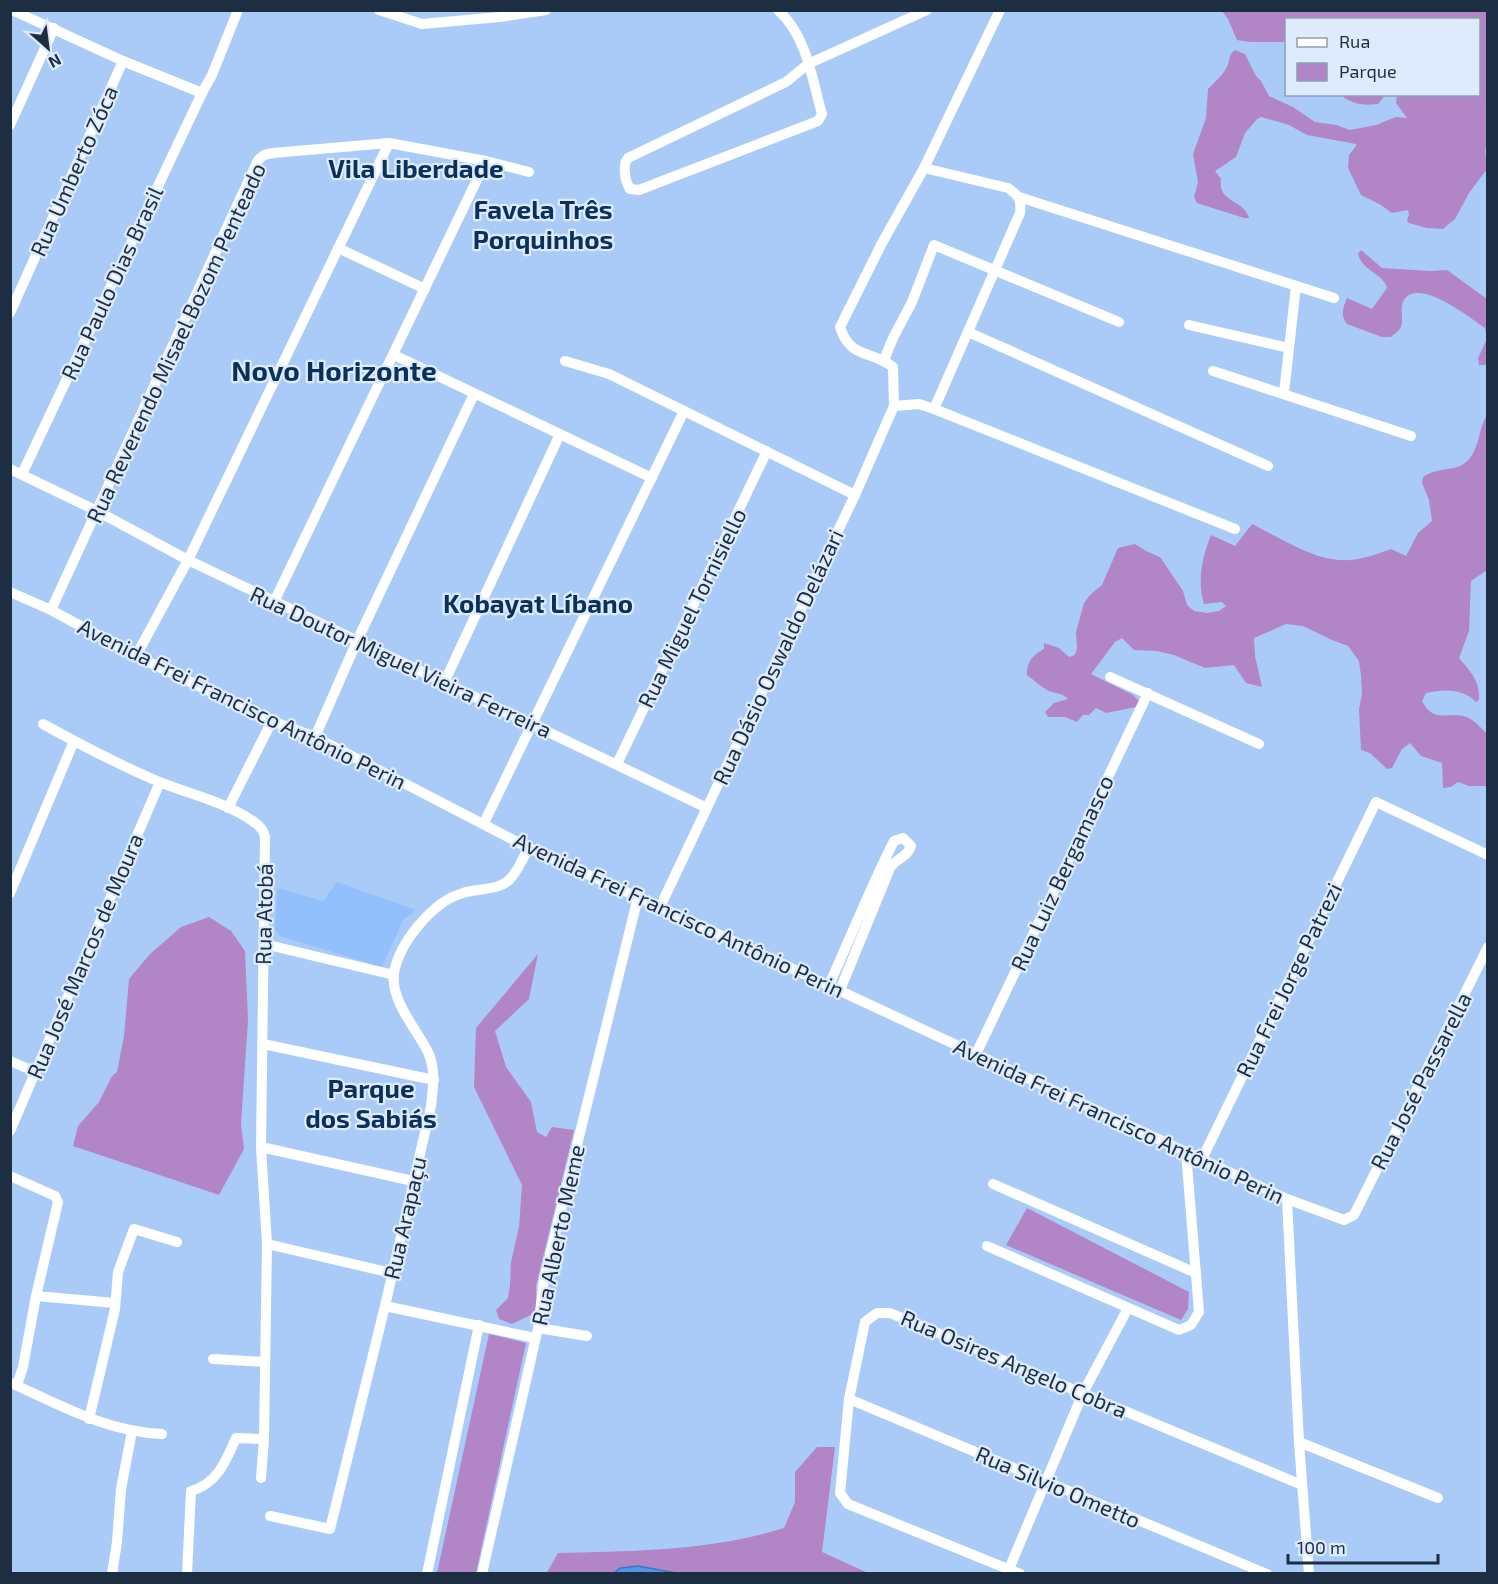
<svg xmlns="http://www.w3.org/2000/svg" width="1498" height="1584" font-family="'Exo 2',sans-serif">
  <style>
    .built { fill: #91c0fd }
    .green { fill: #b285c6 }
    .water { fill: #5096ed; stroke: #4177ba; stroke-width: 1.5 }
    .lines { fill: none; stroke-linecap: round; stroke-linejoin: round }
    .minor { stroke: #fff; stroke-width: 10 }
    .labels { text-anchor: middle; stroke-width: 4.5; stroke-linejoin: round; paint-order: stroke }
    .street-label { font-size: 22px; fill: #1d2e43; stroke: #deebfc }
    .quarter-label { font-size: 26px; font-weight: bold; fill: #0a315d; stroke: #deebfc }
    .district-label { font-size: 28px; font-weight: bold; fill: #0a315d; stroke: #deebfc }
  </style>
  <rect width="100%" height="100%" fill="#aacbf8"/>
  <path class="built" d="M337,882L416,910L403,920L382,967L280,936L275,928L277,888L323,901Z"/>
  <g class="green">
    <path d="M1222,11H1487L1488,148L1485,149L1487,169L1469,193L1455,219L1443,229L1427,228L1409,223L1407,221L1409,214L1408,210L1392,213L1381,205L1361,195L1348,168L1349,155L1356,146V144L1307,135L1289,125L1261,117L1257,119L1245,133L1236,157L1215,171L1221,179C1217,203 1244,199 1249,218H1244L1197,203L1194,197L1198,182L1193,154L1206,118L1208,89C1215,82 1222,76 1227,67C1230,61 1228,55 1235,50L1245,54L1256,76L1261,81L1269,96L1293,107L1315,122L1336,125L1350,130L1376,125L1396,117L1407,118L1396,103L1397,95L1478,94V20H1286V42H1249L1237,40L1228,19Z"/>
    <path d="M1341,95H1385L1378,104C1365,106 1351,104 1341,95Z"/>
    <path d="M1361,250L1382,268L1430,271L1447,270L1487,299V365H1479L1478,358L1487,339L1485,328C1470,318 1419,277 1404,300C1399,308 1404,319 1401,327C1399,331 1394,334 1391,337H1382L1347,324C1340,315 1343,308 1347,298L1372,309L1387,288C1383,273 1363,272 1358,254Z"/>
    <path d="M1487,415V570L1471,581L1469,631L1459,658C1471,672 1480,681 1479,700L1476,702C1462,688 1444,689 1426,693L1422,701C1435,726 1450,709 1469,718C1476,722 1482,729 1487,734V786H1469L1458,782L1451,787L1443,788L1442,763L1421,756L1410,743L1402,749L1392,768L1387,769L1370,753L1361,750L1359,709L1362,694L1361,676L1359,661L1348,646L1332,640L1303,626L1286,624L1254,638L1255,656L1262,687L1246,683L1234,665L1205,668L1174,655L1157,651L1134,650L1122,638L1115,642L1091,674L1133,695L1140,702L1136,707L1106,713L1096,708L1089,715H1083L1077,722L1065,717H1048L1045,712L1054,703L1068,699C1063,693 1056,694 1049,691C1041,687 1034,680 1027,675C1026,662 1034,654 1044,649V643L1059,648L1069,657L1075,655L1077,648L1076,632L1084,603L1090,595L1102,585L1118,548L1135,544L1146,551L1160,557L1183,591L1187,605L1194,611L1207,613L1219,611L1226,606L1222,602L1204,604C1197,580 1202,558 1211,535L1235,546L1252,524C1274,535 1309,556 1332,559C1352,563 1373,556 1391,549L1406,556L1418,533L1432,521L1429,500L1422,483L1423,477C1435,468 1448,471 1460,466C1480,457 1477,430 1487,415Z"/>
    <path d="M209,917L231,931L245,951L248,1020L241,1124L244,1149L219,1195L73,1146L78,1126L99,1102L112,1076L117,1072L124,1036L129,979L149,955L181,927Z"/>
    <path d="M538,954L529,999L495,1031L506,1067L531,1102L537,1132L546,1137L552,1127L574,1130L536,1286L537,1312L512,1324L499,1319L496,1310L508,1298L510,1285L511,1262L519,1227L522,1185L474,1087L476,1028Z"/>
    <path d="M1027,1208L1189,1292L1188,1309L1181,1320L1006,1245Z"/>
    <path d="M489,1334L526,1343L476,1573H437Z"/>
    <path d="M817,1447H835L822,1552L868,1573L546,1574L558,1553C633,1551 711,1551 784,1528L795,1502V1472Z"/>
  </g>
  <path class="water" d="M638,1566L676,1573H614L620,1568Z"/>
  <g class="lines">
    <g class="minor">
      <path d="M12,10L123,61L202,93"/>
      <path d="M379,10L422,24L500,17L546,10"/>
      <path d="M778,10C807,36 812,79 822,114L818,121L639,190L630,189C625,181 622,165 628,158L786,82L808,64L927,10"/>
      <path d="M10,125L54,28"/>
      <path d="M924,168L1008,188C1018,195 1022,200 1020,213L934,409"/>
      <path d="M1019,197L1334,298"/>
      <path d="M338,248L425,289"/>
      <path d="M10,313L123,61"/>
      <path d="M1189,325L1289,348"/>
      <path d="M968,332L1268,466"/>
      <path d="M394,355L652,478"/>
      <path d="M884,360L893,338L912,302L934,245L1119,322"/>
      <path d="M565,361L609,374L855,495"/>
      <path d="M1213,371L1411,436"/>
      <path d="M1284,393L1296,286"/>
      <path d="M894,406L919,404L934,409L1235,529"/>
      <path d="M10,469L97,511L188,560L707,808"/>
      <path d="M22,474L202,93L212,75L238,10"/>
      <path d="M10,592L51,610L136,656L272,721L315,737L529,848L660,907L1287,1199L1344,1220L1354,1215L1488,947"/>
      <path d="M274,602L486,161"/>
      <path d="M51,610L258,160L264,155L273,153L389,143L486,161L529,172"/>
      <path d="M136,656L188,560L389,143"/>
      <path d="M1110,677L1259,744"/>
      <path d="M444,683L560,434"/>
      <path d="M43,724C81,745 121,766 162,783C193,795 232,804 258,825C262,829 264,832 265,837L261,1147L267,1244L264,1439L261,1478"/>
      <path d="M315,737L357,641L474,394"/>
      <path d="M617,764L767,451"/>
      <path d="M228,808L272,721"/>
      <path d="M484,823L684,411"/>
      <path d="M10,893L74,741"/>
      <path d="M660,907L855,495L894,406L893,367C871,350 850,359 840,327L882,243L924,168L1000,10"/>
      <path d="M264,944L394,975"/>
      <path d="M829,985C851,937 870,888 894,841L903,838L911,846C908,857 896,858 890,868L840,990"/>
      <path d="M263,1044L434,1080"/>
      <path d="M976,1054L1148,693"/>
      <path d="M10,1061L36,1072"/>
      <path d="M10,1131L160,782"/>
      <path d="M261,1147L413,1181"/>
      <path d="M1202,1159L1376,802L1488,855"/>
      <path d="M10,1176L55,1196L58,1202L36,1296L23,1367L17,1385"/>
      <path d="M993,1184L1196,1273"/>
      <path d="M1287,1199L1299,1442L1309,1574"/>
      <path d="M267,1244L392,1273"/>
      <path d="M987,1246L1179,1330L1191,1325L1199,1312L1186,1152"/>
      <path d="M36,1296L115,1303"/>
      <path d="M385,1306L535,1338"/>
      <path d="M538,1328L587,1336"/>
      <path d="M213,1359L265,1362"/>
      <path d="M11,1383C60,1405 107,1432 162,1434"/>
      <path d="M849,1399L1267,1574"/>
      <path d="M89,1419L115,1309L118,1272L134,1229L177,1242"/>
      <path d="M1299,1442L1438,1498"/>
      <path d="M270,1516L330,1529L385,1306L431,1106C433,1088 436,1069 428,1052C417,1030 390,1000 394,973C399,943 433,901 463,893C477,888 499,891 510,879C518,871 523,857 529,848"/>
      <path d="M1009,1569L1083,1393L1128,1308"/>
      <path d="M112,1574L117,1542L121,1489L132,1431"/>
      <path d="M187,1574L191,1491C217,1484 226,1461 236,1438L264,1439"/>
      <path d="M427,1574L479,1325"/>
      <path d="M482,1574L538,1328L544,1279L638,897"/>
      <path d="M1020,1574L848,1504L840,1493L849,1399L865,1322L877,1313H890L1302,1485"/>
    </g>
  </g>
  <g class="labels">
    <g class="street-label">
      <text transform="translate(74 171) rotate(-66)" y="8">Rua Umberto Zóca</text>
      <text transform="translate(112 283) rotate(-65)" y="8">Rua Paulo Dias Brasil</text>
      <text transform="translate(176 343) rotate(-65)" y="8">Rua Reverendo Misael Bozom Penteado</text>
      <text transform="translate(692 608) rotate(-64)" y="8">Rua Miguel Tornisiello</text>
      <text transform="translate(778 657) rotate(-65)" y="8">Rua Dásio Oswaldo Delázari</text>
      <text transform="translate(401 662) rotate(25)" y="8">Rua Doutor Miguel Vieira Ferreira</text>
      <text transform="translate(242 704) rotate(26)" y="8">Avenida Frei Francisco Antônio Perin</text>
      <text transform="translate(1062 873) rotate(-65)" y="8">Rua Luiz Bergamasco</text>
      <text transform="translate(264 914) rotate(-89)" y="8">Rua Atobá</text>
      <text transform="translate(679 915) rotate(25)" y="8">Avenida Frei Francisco Antônio Perin</text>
      <text transform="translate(85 956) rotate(-67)" y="8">Rua José Marcos de Moura</text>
      <text transform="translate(1289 980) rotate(-64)" y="8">Rua Frei Jorge Patrezi</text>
      <text transform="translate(1421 1081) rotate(-63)" y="8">Rua José Passarella</text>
      <text transform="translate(1119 1121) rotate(25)" y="8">Avenida Frei Francisco Antônio Perin</text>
      <text transform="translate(405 1218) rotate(-77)" y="8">Rua Arapaçu</text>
      <text transform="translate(558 1235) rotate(-78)" y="8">Rua Alberto Meme</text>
      <text transform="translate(1014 1364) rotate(23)" y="8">Rua Osires Angelo Cobra</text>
      <text transform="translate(1058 1487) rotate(23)" y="8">Rua Silvio Ometto</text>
    </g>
    <g class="quarter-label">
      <text x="416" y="178">Vila Liberdade</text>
      <text x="543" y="219">Favela Três<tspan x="543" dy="30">Porquinhos</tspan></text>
      <text x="538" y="613">Kobayat Líbano</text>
      <text x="371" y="1098">Parque<tspan x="371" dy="30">dos Sabiás</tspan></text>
    </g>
    <g class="district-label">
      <text x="334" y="381">Novo Horizonte</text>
    </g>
  </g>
  <rect width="1498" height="1584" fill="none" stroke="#1d2e43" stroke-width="24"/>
  <rect x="1285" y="18" width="195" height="78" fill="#deebfc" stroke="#919fb2" stroke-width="1.5"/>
  <rect x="1297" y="38" width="30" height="9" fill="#ffffff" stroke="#919fb2" stroke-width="1.5"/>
  <text x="1339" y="48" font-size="18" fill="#1d2e43">Rua</text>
  <rect x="1297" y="63" width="30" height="18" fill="#b285c6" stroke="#919fb2" stroke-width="1.5"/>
  <text x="1339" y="78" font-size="18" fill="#1d2e43">Parque</text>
  <g transform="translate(48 48) rotate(152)" stroke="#deebfc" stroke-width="4.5" paint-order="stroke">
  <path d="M0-4.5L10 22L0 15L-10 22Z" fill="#1d2e43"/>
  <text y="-9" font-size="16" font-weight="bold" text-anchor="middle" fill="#1d2e43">N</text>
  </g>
  <path d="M1288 1554v9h150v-9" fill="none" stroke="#1d2e43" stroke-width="3"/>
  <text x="1297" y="1554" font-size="18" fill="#1d2e43" stroke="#deebfc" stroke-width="4.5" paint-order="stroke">100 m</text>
</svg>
